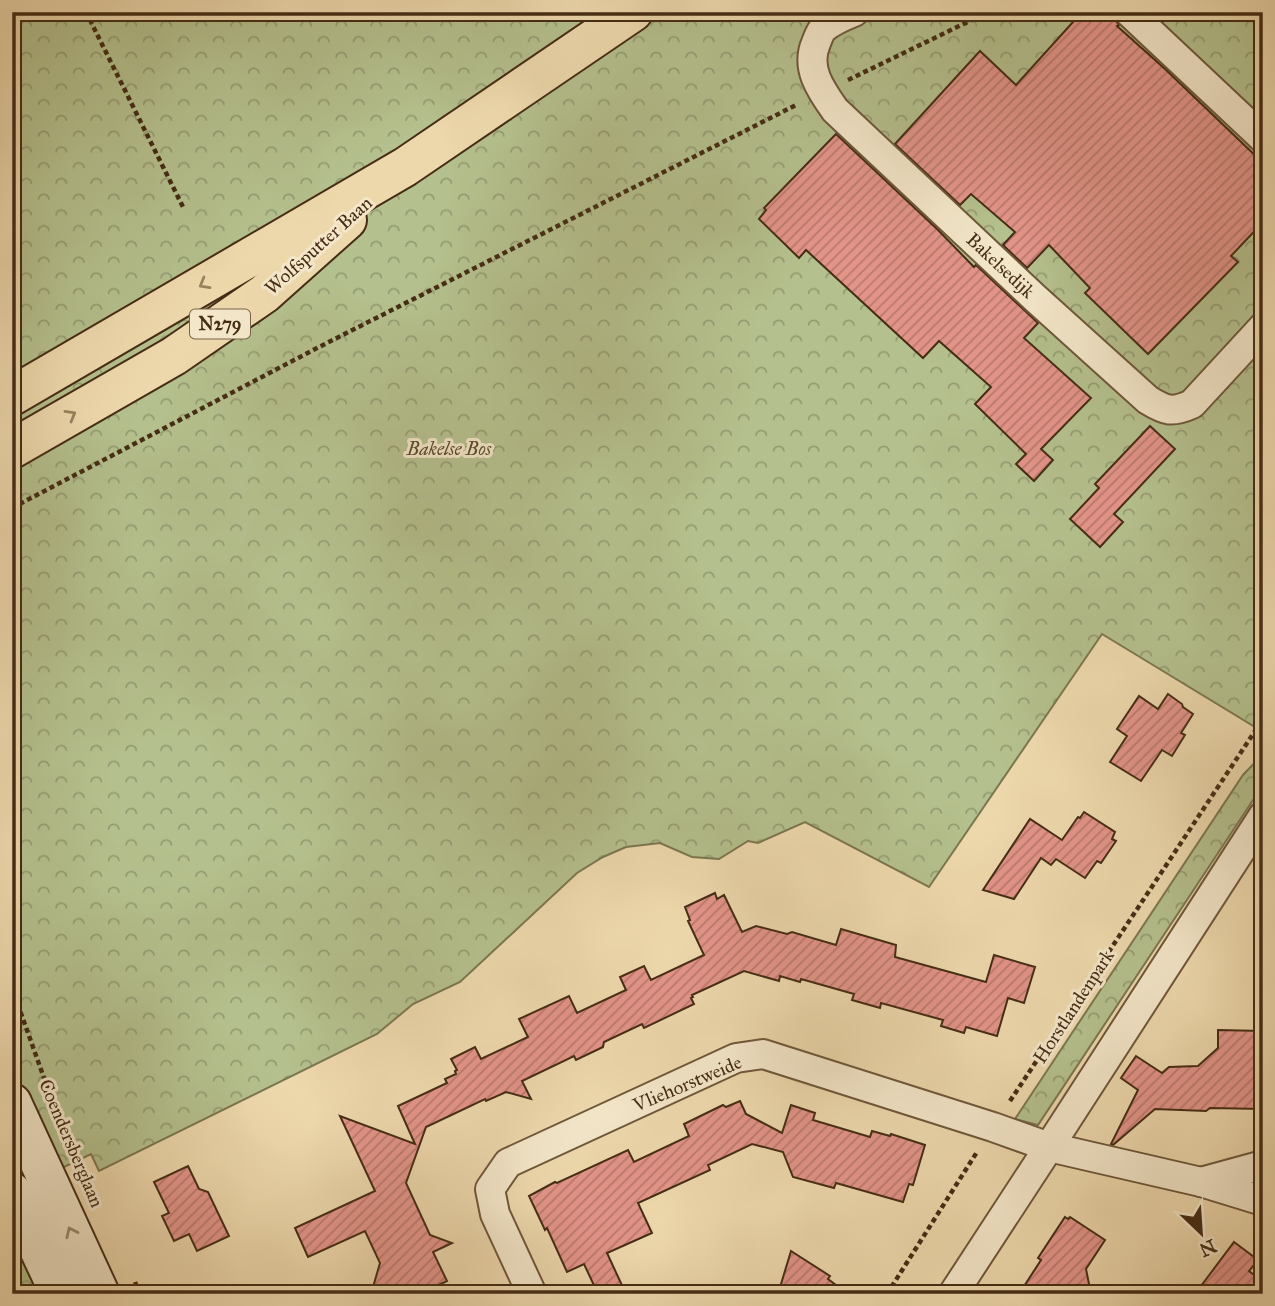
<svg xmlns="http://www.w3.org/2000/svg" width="1275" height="1306" font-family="'IM FELL Great Primer',serif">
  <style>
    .forest { fill: url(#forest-crowns); stroke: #7c7650; stroke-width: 2 }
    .building { fill: url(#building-hatch); stroke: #452c14; stroke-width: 2 }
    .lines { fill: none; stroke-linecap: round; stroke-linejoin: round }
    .street-casing { stroke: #6f573a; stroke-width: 32 }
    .secondary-casing { stroke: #452c14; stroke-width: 42 }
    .primary-casing { stroke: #452c14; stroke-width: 42 }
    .path { stroke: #452c14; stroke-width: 4.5; stroke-dasharray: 5 3.5; stroke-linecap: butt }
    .street { stroke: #f3e6c9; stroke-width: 28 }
    .secondary { stroke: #f3e6c9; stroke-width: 38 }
    .primary { stroke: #edd8ac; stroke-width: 38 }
    .oneway { stroke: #998260 }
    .oneway2 { stroke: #9c896e }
    .labels { text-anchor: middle; stroke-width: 6; stroke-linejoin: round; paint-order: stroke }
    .shield { fill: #f3e6c9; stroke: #79644a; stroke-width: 2 }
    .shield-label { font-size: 18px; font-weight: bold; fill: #452c14 }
    .street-label { font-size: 19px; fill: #452c14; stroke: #f3e6c9 }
    .park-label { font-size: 19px; font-style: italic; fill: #5b4a2c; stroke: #f3e6c9 }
  </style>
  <defs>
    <pattern id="forest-crowns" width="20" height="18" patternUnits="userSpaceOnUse" patternTransform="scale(1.75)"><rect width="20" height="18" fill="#b4c08d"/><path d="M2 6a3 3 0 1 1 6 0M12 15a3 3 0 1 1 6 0" fill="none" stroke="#949c72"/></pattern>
    <pattern id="building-hatch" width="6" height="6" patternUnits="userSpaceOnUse" patternTransform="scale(1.75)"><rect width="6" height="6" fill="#e39489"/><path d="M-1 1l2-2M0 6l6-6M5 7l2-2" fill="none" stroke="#ba796f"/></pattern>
  </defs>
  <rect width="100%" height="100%" fill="#edd8ac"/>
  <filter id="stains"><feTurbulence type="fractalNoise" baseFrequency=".00286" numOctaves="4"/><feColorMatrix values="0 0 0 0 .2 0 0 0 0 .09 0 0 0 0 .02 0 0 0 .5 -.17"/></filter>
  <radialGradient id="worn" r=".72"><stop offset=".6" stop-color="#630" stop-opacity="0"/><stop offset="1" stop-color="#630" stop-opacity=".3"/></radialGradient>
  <g class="forest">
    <path d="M12,12H1263V719L1255,727L1102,634L929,887L805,822L758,843L748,841L719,859L692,857L660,843L626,847L603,857L577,873L460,982L413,1004L377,1034L99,1171L91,1154L43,1177L97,1294H12Z"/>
    <path d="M1263,754V785L1038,1125L1015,1119L1243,775Z"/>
  </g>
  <g class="building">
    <path d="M1082,12H1113V17L1119,25L1117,26L1165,69L1263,163V222L1231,256L1238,262L1148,354L1085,293L1090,288L1049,245L1027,268L1003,245L1015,232L971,194L960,205L895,144L980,51L1016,85Z"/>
    <path d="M836,134L937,229L974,267L976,265L1038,323L1024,338L1091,398L1041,449L1053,460L1034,481L1016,464L1026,454L975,404L991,387L939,341L923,358L806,250L799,258L759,219L766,210L764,208Z"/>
    <path d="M1150,426L1175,449L1114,514L1123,522L1100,547L1070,519L1099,488L1095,484Z"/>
    <path d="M1168,694L1182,704L1183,707L1193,714L1181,733L1185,735L1172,756L1162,750L1141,781L1110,762L1127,736L1117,729L1139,696L1158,709Z"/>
    <path d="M1084,812L1115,832L1112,839L1116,841L1101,863L1097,861L1085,878L1056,859L1051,865L1041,858L1014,899L983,890L1030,819L1062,840L1078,817L1080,818Z"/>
    <path d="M715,893L717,899L724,895L742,932L756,926L787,934L792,932L836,945L841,929L896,945L895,957L986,982L994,955L1035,967L1024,1003L1008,998L997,1036L966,1027L964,1033L941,1026L943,1020L881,1003L880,1008L852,1000L854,994L801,979L800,982L780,976L779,981L744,971L692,995L693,997L691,998L694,1004L644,1028L642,1024L604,1042L603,1047L576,1060L574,1056L522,1081L531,1099L506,1092L486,1101L485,1099L426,1127L406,1183L430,1235L452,1243L433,1252L447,1281L420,1294H371L380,1263L365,1231L308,1257L295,1228L375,1191L340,1116L415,1144L398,1106L447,1083L445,1079L456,1074L455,1071L457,1070L451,1059L475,1047L481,1059L528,1037L519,1019L569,996L577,1013L626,990L620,977L644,966L651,980L704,955L688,921L690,920L685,907Z"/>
    <path d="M1218,1030L1263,1031V1109L1210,1108L1206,1111L1155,1109L1113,1145L1111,1144L1138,1090L1121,1078L1136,1056L1162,1073L1169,1067L1198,1066L1218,1048Z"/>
    <path d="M740,1101L746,1114L782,1133L791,1105L815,1113L813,1120L870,1137L872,1131L890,1136L891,1134L925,1145L913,1185L909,1184L903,1202L836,1183L834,1188L793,1177L783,1152L752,1144L708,1165L710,1170L638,1203L652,1233L607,1253L626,1294H598L584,1264L567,1272L547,1228L545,1230L529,1196L555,1182L557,1183L628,1150L634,1162L689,1136L684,1124L723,1105L726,1107Z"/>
    <path d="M188,1166L199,1189L208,1192L229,1236L197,1251L189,1234L174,1241L162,1216L169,1213L154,1182Z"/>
    <path d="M1065,1217L1068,1219L1070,1217L1105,1240L1086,1269L1091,1294H1019L1041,1260L1038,1258Z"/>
    <path d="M1234,1242L1258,1260L1249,1271L1263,1282V1294H1195Z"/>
    <path d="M791,1251L830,1276L828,1279L848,1294H778Z"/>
  </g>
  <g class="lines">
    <g class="street-casing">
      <g id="street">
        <path d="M854,12C844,16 832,21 824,28C820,31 818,38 816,43C805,68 821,90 835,110L1035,298L1148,400C1166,411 1172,413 1192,404L1263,327"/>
        <path d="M1129,12L1263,138"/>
        <path d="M1201,1182L1263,1165"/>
        <path d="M532,1294L495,1214L490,1189L508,1163L736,1058L763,1054L993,1127L1049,1147L1201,1182L1263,1201"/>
        <path d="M953,1294L1049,1147L1263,816"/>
      </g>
    </g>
    <g class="secondary-casing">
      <g id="secondary">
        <path d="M12,1103L100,1294"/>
        <path d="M12,1192L60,1294"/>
      </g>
    </g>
    <g class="primary-casing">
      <g id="primary">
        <path d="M12,396L405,167L633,12"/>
        <path d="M12,449L174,356L264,294L347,220"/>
      </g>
    </g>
    <g class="path">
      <path d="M86,12L184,209"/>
      <path d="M848,80L988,12"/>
      <path d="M12,508L319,347L796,105"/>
      <path d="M12,988L50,1095"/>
      <path d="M1010,1101L1263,719"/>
      <path d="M135,1282L140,1294"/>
      <path d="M887,1294L977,1152"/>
    </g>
    <use href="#street" class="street"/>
    <use href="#secondary" class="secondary"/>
    <use href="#primary" class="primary"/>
  </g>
  <defs><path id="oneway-chevron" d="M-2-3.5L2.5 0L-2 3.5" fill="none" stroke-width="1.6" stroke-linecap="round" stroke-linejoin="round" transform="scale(1.75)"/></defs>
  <g class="oneway">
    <use href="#oneway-chevron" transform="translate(204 284) rotate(150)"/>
    <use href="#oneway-chevron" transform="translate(71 415) rotate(-30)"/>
  </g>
  <use class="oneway2" href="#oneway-chevron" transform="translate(71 1232) rotate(-115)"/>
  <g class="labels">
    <rect class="shield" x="190" y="309.5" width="60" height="29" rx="5"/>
    <g class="shield-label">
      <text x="220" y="330">N279</text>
    </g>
    <g class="street-label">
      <text transform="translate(318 245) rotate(-42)" y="7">Wolfsputter Baan</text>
      <text transform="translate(1001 265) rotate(43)" y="7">Bakelsedijk</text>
      <text transform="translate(1073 1006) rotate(-57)" y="7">Horstlandenpark</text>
      <text transform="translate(687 1083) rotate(-23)" y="7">Vliehorstweide</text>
      <text transform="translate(72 1143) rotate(67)" y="7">Coendersberglaan</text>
    </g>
    <g class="park-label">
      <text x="449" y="455">Bakelse Bos</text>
    </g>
  </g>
  <rect width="1275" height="1306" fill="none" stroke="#edd8ac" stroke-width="42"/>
  <rect x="14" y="14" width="1247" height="1278" fill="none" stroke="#452c14" stroke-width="3.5"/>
  <rect x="21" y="21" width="1233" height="1264" fill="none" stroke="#452c14" stroke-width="2"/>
  <g transform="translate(1201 1233) rotate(155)" stroke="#f3e6c9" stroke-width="5" paint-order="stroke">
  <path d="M0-5L12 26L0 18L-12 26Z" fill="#452c14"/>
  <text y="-10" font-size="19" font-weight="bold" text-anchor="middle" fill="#452c14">N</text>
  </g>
  <rect width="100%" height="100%" filter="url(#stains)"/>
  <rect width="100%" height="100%" fill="url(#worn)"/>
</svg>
